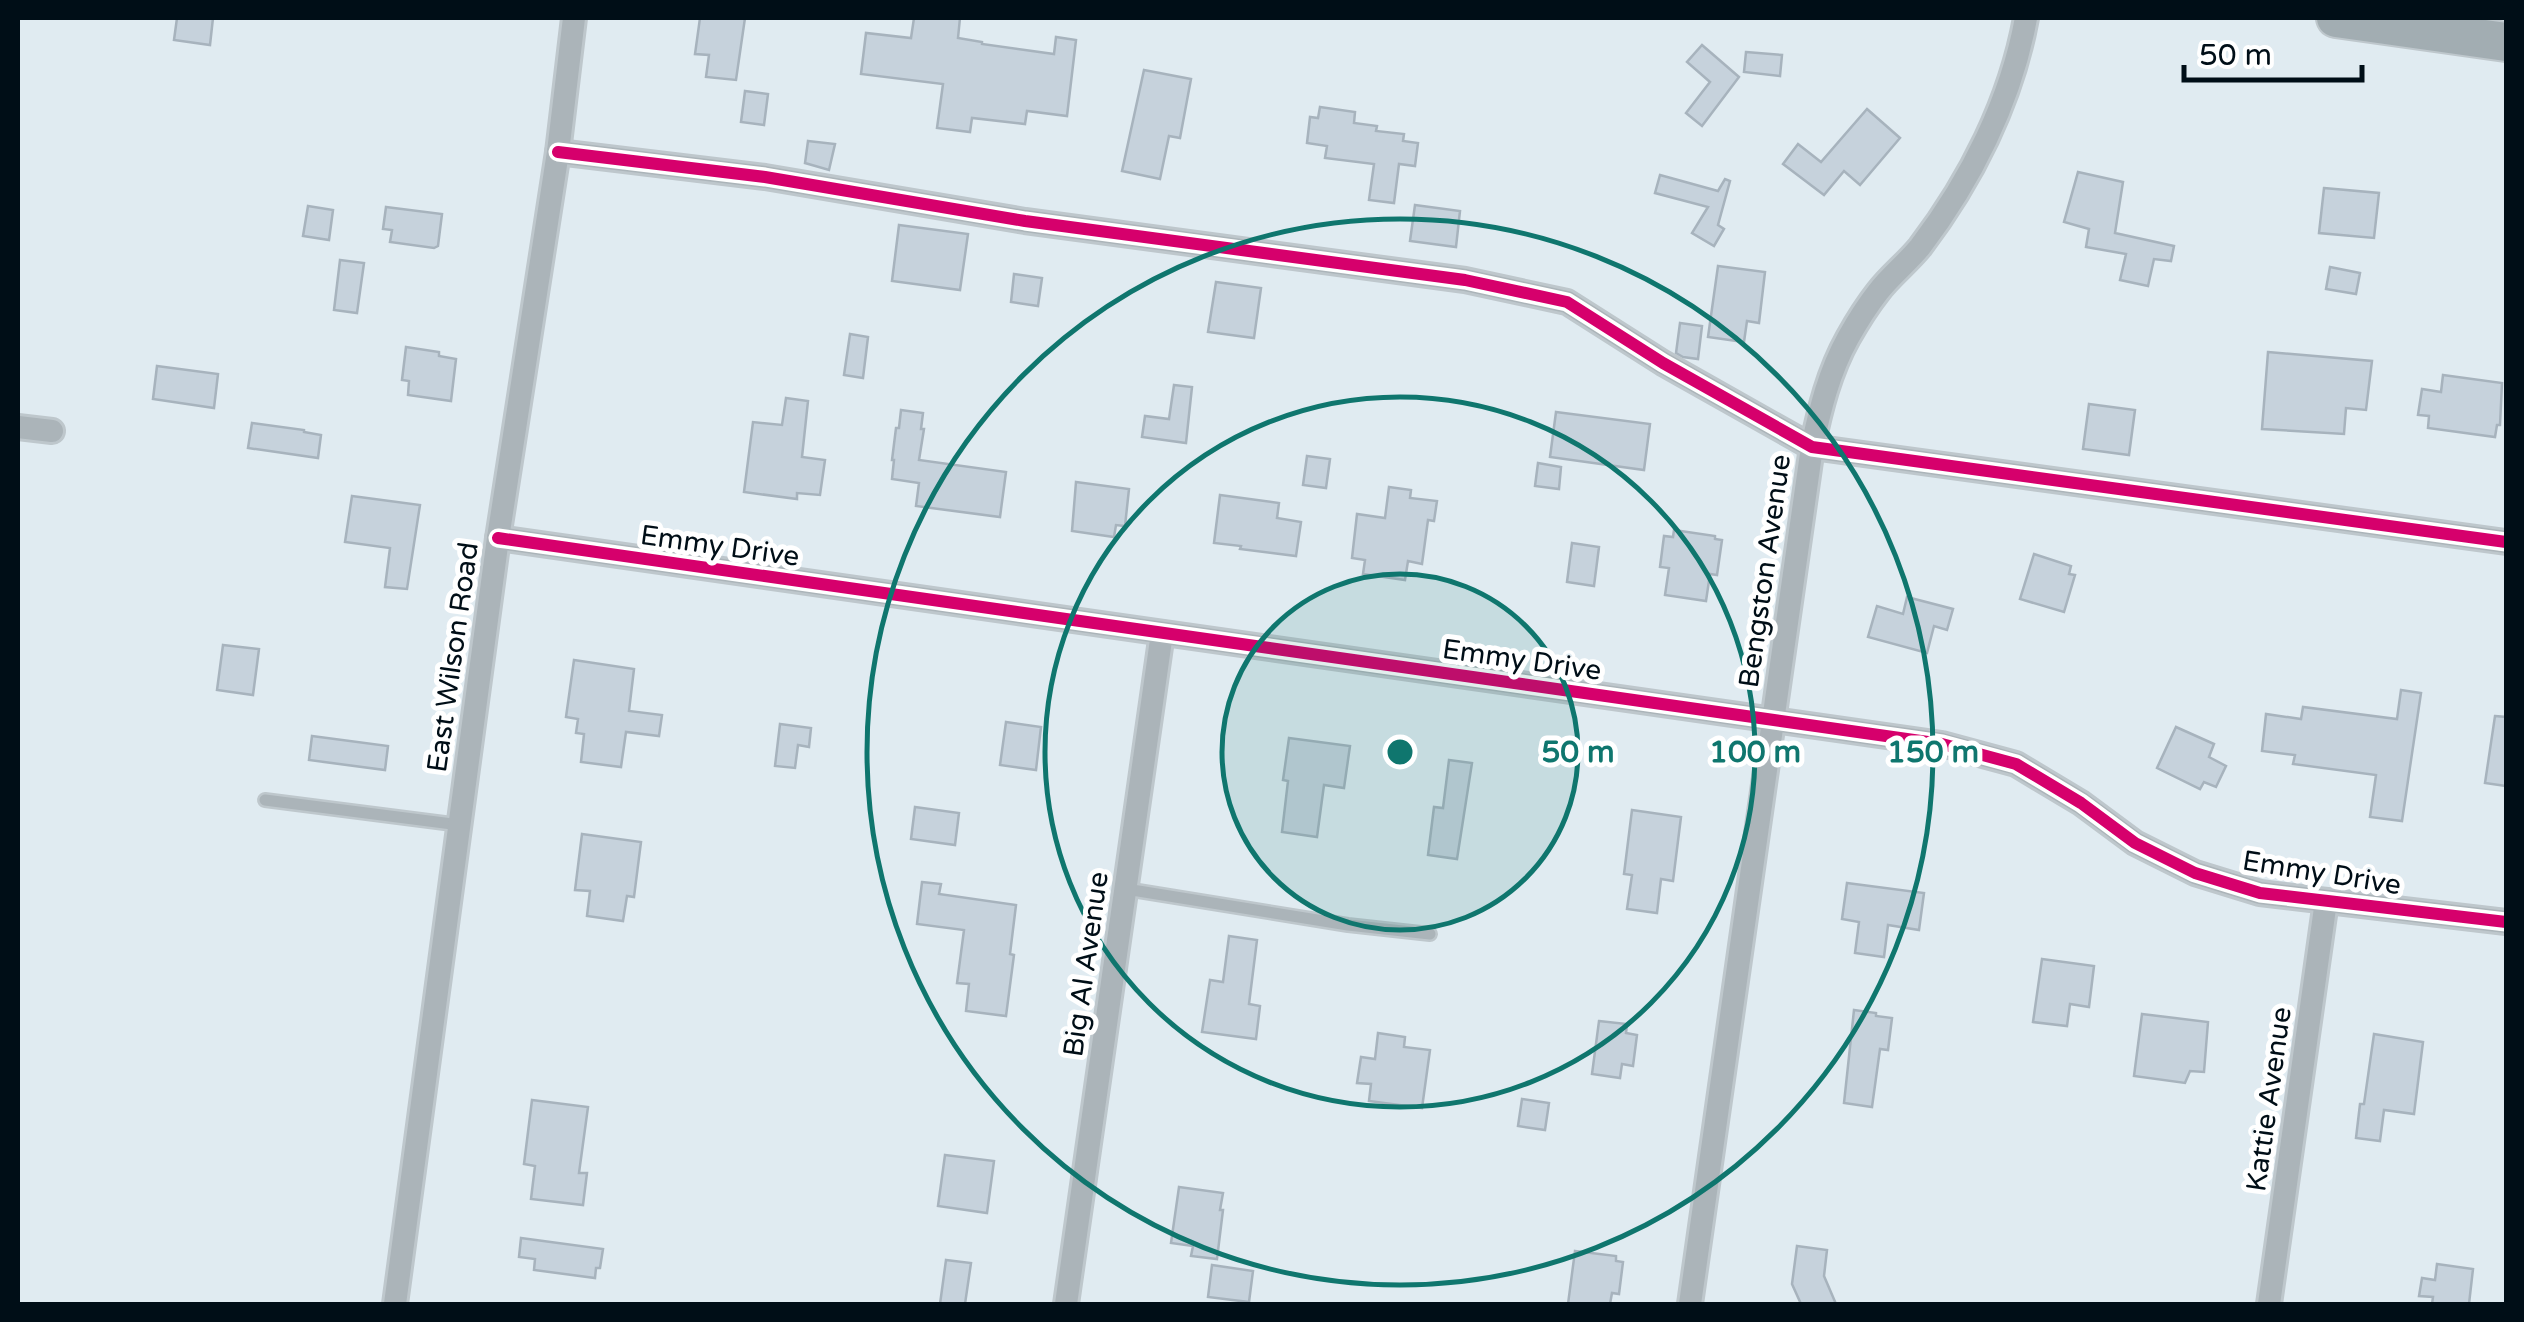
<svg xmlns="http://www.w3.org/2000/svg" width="2524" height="1322" font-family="'Varela Round',sans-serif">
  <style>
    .building { fill: #c6d2dc; stroke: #a7b3bd; stroke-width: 2.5 }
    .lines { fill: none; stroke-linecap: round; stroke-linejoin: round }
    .service-casing { stroke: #bec7cc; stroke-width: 16 }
    .minor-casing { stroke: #bec7cc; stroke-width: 28 }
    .primary-casing { stroke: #bec7cc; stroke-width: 42 }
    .service { stroke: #abb4b9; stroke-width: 11 }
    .minor { stroke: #abb4b9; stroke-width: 22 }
    .primary { stroke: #a2adb2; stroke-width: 38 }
    .cycleway-casing { stroke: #fff; stroke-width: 19 }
    .cycleway { stroke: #d6006c; stroke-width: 12 }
    .ring { fill: none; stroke: #0f766e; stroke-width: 5 }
    .labels { text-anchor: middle; stroke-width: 10; stroke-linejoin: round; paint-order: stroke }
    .street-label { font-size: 28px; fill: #000e17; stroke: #fff }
    .centre { fill: #0f766e; stroke: #fff; stroke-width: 5 }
    .ring-label { font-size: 30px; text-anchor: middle; font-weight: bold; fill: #0f766e; stroke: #fff; stroke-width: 10; stroke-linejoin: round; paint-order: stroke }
  </style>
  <rect width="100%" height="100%" fill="#e0ebf1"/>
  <g class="building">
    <path d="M177,18H213L210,45L174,40Z"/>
    <path d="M700,18H745L736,80L706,77L709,55L695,54Z"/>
    <path d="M914,18H960L958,38L982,42V44L1054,54L1056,37L1076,40L1067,116L1027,111L1025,124L972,118L970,132L937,128L943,84L861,74L866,33L911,38Z"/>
    <path d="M1702,45L1739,77L1702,126L1686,113L1710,82L1687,62Z"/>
    <path d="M1746,52L1782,55L1780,76L1744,72Z"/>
    <path d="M1144,70L1191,79L1180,138L1169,136L1160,179L1122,171Z"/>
    <path d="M745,91L768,94L764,125L741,122Z"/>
    <path d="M1320,107L1355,112L1354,123L1377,126L1376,131L1404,134L1403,141L1418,143L1415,166L1399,164L1394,203L1369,200L1374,164L1325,158L1327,146L1307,143L1310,117L1318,118Z"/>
    <path d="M1867,109L1900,138L1860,185L1844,171L1824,195L1783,164L1798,144L1821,162Z"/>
    <path d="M808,141L835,144L829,170L805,163Z"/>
    <path d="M2078,172L2123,182L2115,233L2174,246L2171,261L2154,259L2148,286L2120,280L2126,254L2086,247L2089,229L2064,222Z"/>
    <path d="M1660,175L1718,191L1725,179L1730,181L1718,225L1724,229L1714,246L1692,233L1708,207L1655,193Z"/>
    <path d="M2324,188L2379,193L2374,238L2319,233Z"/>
    <path d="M1415,205L1460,211L1456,247L1410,241Z"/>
    <path d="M308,206L333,210L329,240L303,236Z"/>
    <path d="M386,207L442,214L438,246L434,248L390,242L392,230L383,229Z"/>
    <path d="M899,225L968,234L960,290L892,281Z"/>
    <path d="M340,260L364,263L357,313L334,310Z"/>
    <path d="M1718,266L1765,272L1759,323L1747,321L1744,342L1708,337Z"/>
    <path d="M2330,267L2360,273L2356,294L2326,289Z"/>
    <path d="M1014,274L1042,278L1038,306L1011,302Z"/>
    <path d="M1216,282L1261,288L1254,338L1208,332Z"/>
    <path d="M1680,323L1702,326L1698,359L1683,357L1676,353Z"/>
    <path d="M850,334L868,337L863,378L844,375Z"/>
    <path d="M406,347L439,352V356L456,359L451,401L408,395L409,381L402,380Z"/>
    <path d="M2268,352L2372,361L2366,410L2346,408L2344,434L2262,429Z"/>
    <path d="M157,366L218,374L214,408L153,399Z"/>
    <path d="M2443,375L2502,383L2500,425H2497L2495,437L2428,428L2429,416L2418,415L2422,389L2441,392Z"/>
    <path d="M1174,385L1192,387L1186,443L1142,437L1145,416L1169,419Z"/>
    <path d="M786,398L808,401L802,457L825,460L820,495L797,493V499L744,492L753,422L782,425Z"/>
    <path d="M2089,404L2135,410L2129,455L2083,449Z"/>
    <path d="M901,410L923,413L921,429H924L919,460L1006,472L1000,517L916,506L919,483L892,479L894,460H892L896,428H899Z"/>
    <path d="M1556,412L1650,424L1644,470L1550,457Z"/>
    <path d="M252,423L304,430V432L321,435L318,458L248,448Z"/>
    <path d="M1307,456L1330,459L1326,488L1303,485Z"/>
    <path d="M1538,463L1561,467L1559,489L1535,486Z"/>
    <path d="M1076,482L1129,489L1125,526L1116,525L1114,537L1072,531Z"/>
    <path d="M1389,487L1411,490L1410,498L1437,501L1434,521L1428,520L1422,564L1408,561L1405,580L1363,574L1365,560L1352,558L1357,514L1385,518Z"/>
    <path d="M1220,495L1279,503L1277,518L1301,522L1296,556L1240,549L1241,546L1214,543Z"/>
    <path d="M352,496L420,505L407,589L385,587L390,548L345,542Z"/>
    <path d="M1674,530L1715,536V539L1722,540L1717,575L1710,574L1706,601L1665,595L1669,568L1660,567L1664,536L1673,537Z"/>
    <path d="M1572,543L1599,547L1594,586L1567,582Z"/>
    <path d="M2034,554L2071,566L2069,574L2075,575L2064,612L2020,599Z"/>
    <path d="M1907,597L1953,609L1947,630L1934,626L1927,653L1868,637L1877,606L1903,614Z"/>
    <path d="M223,645L259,649L253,695L217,690Z"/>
    <path d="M574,660L634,669L629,711L662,715L659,736L626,732L621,767L581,762L584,734L576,733L578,719L566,717Z"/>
    <path d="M2401,690L2421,693L2402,821L2370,817L2376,775L2293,764L2295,755L2262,751L2266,714L2301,719L2303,707L2397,719Z"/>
    <path d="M2495,716L2506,717V786L2485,783Z"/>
    <path d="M1006,722L1041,727L1036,770L1000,765Z"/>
    <path d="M780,724L811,728L809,747L798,745L795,768L775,766Z"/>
    <path d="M2176,727L2214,744L2209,757L2226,766L2216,787L2204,782L2200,789L2157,768Z"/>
    <path d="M312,736L388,746L385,770L309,760Z"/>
    <path d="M1289,738L1350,746L1344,788L1324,785L1317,837L1282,832L1288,781L1283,780Z"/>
    <path d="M1449,760L1472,763L1457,859L1428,855L1434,807L1443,808Z"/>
    <path d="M915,807L959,813L955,845L911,839Z"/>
    <path d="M1632,810L1681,817L1673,881L1661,879L1657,913L1627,909L1632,875L1624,874Z"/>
    <path d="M582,834L641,842L634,897L627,896L623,921L587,916L590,891L575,890Z"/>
    <path d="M922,882L941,884L939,894L1016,905L1010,954L1014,955L1006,1016L966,1011L969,984L957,983L964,930L917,924Z"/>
    <path d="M1847,883L1924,893L1919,930L1888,925L1884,957L1855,953L1859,922L1842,919Z"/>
    <path d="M1229,936L1257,940L1249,1004L1260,1006L1256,1039L1202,1032L1210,980L1223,982Z"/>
    <path d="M2042,959L2094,966L2089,1007L2070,1004L2067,1026L2033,1022Z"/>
    <path d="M1854,1010L1876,1013V1016L1892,1018L1888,1050L1880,1049L1872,1107L1844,1103Z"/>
    <path d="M2142,1014L2208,1022L2204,1072L2190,1071L2185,1083L2134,1076Z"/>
    <path d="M1599,1021L1627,1024L1626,1033L1637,1035L1633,1066L1622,1064L1620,1078L1592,1074Z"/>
    <path d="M1378,1033L1405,1037L1404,1047L1430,1050L1422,1108L1369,1101L1371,1084L1357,1083L1361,1057L1375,1059Z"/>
    <path d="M2374,1034L2423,1042L2414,1114L2384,1110L2380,1141L2356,1138L2360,1104H2364Z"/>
    <path d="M1522,1099L1549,1103L1545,1130L1518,1126Z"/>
    <path d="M532,1100L588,1107L579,1173H587L583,1205L531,1199L535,1166L524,1164Z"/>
    <path d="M945,1155L994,1161L987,1213L938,1206Z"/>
    <path d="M1179,1187L1223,1193L1220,1210H1223L1217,1259L1191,1256L1193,1246L1171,1243Z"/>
    <path d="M521,1238L603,1249L600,1268H596L595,1278L534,1270L535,1259L519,1257Z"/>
    <path d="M1797,1246L1827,1250L1824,1276L1836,1304H1801L1792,1284Z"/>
    <path d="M1575,1251L1616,1256V1261L1623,1262L1619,1294L1612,1293L1610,1304H1568Z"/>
    <path d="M946,1260L971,1263L965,1304H940Z"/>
    <path d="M2437,1264L2473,1269L2469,1304H2432L2433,1297L2419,1296L2422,1278L2435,1280Z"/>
    <path d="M1212,1265L1253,1271L1249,1302L1208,1297Z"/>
  </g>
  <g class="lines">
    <g class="service-casing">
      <g id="service">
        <path d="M265,800L460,825"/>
        <path d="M1126,889L1348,925L1430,934"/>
      </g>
    </g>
    <g class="minor-casing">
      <g id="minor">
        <path d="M558,152L765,177L1025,221L1465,280L1567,302L1663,363L1812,447L2506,542"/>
        <path d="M18,427L52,431"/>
        <path d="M498,538L1942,744L2016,764L2081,803L2135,843L2195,873L2260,893L2506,922"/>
        <path d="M395,1304L498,538L558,152L574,18"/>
        <path d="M1066,1304L1162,633"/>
        <path d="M1690,1304L1812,447C1820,409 1829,372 1848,338C1857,322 1867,306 1878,292C1890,276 1907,263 1920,247C1971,180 2011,101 2026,18"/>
        <path d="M2269,1304L2326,901"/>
      </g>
    </g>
    <g class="primary-casing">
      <path id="primary" d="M2336,18L2506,42"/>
    </g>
    <use href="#service" class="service"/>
    <use href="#minor" class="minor"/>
    <use href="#primary" class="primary"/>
    <g class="cycleway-casing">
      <g id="cycleway">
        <path d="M558,152L765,177L1025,221L1465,280L1567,302L1663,363L1812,447L2506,542"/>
        <path d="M498,538L1942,744L2016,764L2081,803L2135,843L2195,873L2260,893L2506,922"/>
      </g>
    </g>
    <use href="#cycleway" class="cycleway"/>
  </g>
  <circle cx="1400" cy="752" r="178" fill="#0f766e" fill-opacity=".12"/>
  <g class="ring">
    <circle cx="1400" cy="752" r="178"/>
    <circle cx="1400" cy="752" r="355"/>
    <circle cx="1400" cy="752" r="533"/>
  </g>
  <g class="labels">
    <g class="street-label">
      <text transform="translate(720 545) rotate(8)" y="10">Emmy Drive</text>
      <text transform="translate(1764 571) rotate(-82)" y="10">Bengston Avenue</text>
      <text transform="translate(452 657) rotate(-82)" y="10">East Wilson Road</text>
      <text transform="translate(1522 659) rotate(8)" y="10">Emmy Drive</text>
      <text transform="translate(2322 872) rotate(9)" y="10">Emmy Drive</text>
      <text transform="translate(1085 964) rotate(-82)" y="10">Big Al Avenue</text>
      <text transform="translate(2268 1099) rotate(-82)" y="10">Kattie Avenue</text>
    </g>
  </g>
  <circle cx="1400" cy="752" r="15" class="centre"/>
  <g class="ring-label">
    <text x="1578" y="762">50 m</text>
    <text x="1755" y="762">100 m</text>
    <text x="1933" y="762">150 m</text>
  </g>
  <rect width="2524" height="1322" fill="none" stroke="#000e17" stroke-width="40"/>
  <path d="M2184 65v15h178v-15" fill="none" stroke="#000e17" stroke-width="5"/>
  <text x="2199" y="65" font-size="30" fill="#000e17" stroke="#ffffff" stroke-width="8" paint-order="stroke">50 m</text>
</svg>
